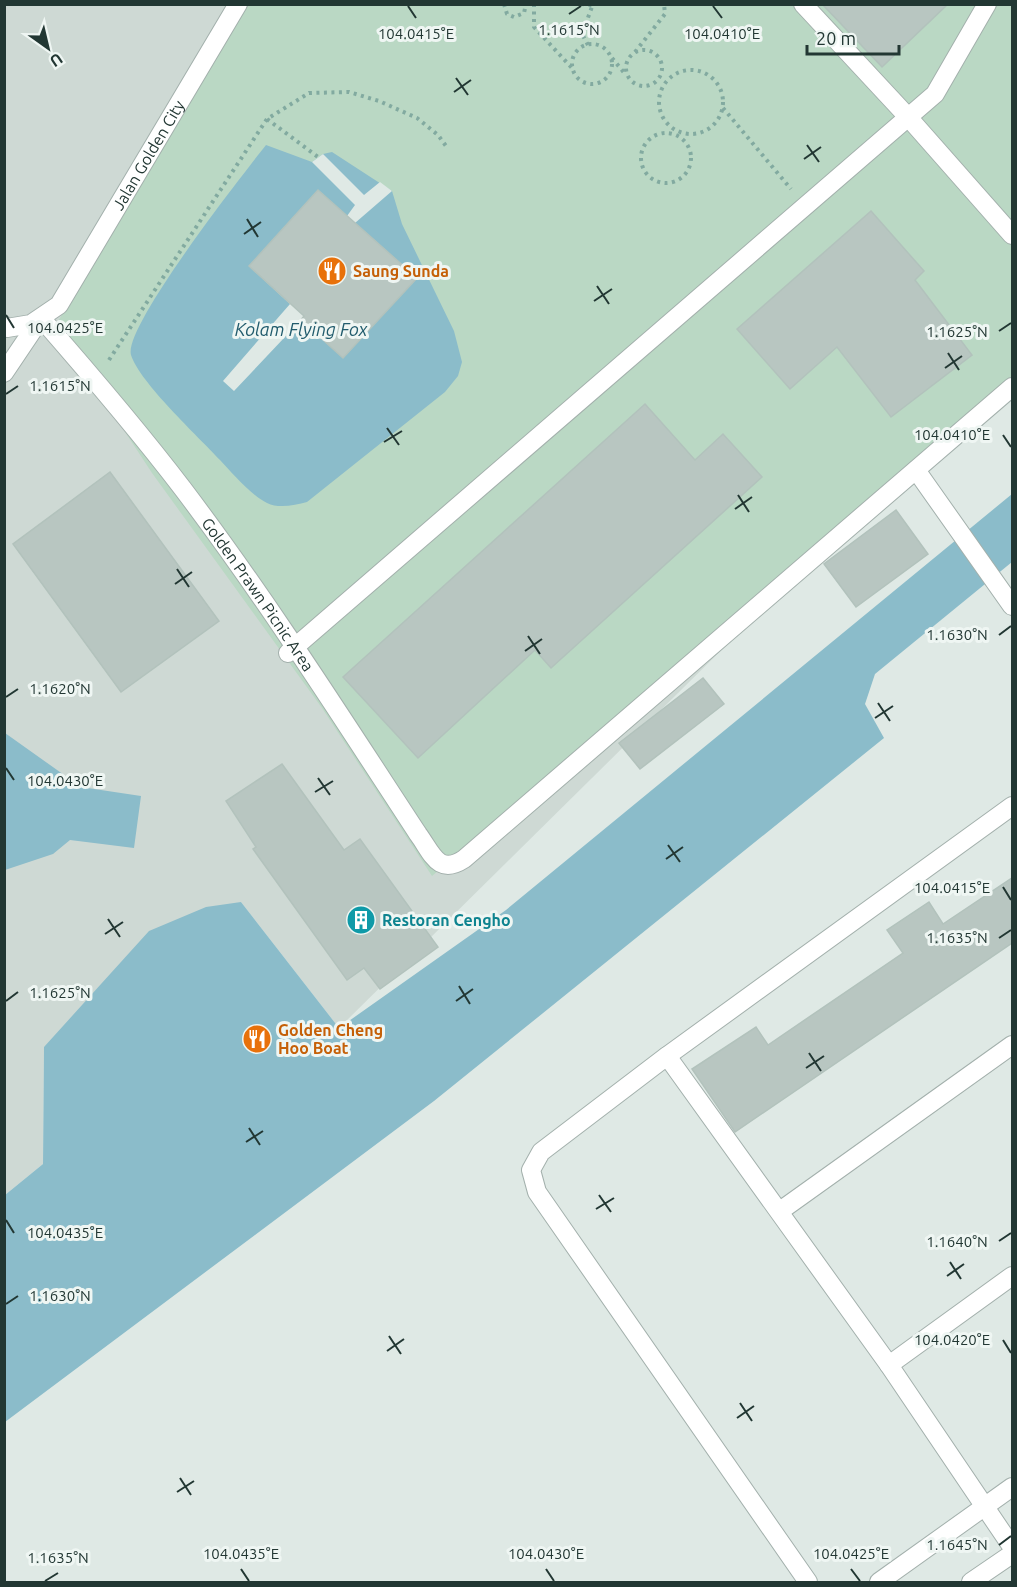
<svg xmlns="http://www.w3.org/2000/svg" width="1017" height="1587" font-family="Ubuntu,sans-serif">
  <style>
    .built { fill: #ced9d4 }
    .green { fill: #bad8c4 }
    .water { fill: #8bbcca }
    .pier { fill: #dfe9e5 }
    .building { fill: #b8c6c1; stroke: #b2c2bc; stroke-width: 1.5 }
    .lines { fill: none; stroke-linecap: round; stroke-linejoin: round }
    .minor-casing { stroke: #a3b0ac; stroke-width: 20 }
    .path { stroke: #82aaa0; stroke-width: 4; stroke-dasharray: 3 4.5; stroke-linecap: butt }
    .minor { stroke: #fff; stroke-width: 18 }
    .ticks { fill: none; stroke: #223733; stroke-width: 2 }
    .labels { text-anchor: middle; stroke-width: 6; stroke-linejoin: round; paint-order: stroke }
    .street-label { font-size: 16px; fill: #223733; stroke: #eff6f3 }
    .food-label { font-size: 16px; font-weight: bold; fill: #c56008; stroke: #eff6f3; text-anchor: start }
    .culture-label { font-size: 16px; font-weight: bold; fill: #0d838f; stroke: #eff6f3; text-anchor: start }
    .water-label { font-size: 18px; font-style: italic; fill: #225c6d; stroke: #eff6f3 }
    .ticks-label { font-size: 15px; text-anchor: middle; fill: #223733; stroke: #eff6f3; stroke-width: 6; stroke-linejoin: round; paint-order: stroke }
  </style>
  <rect width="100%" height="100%" fill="#dfe9e5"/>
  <path class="built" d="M5,5H1012V363L339,1028L241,902L44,1047L43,1164L5,1195Z"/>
  <path class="green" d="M247,5H1012V386L432,876L322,708L152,473L93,383L54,328Z"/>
  <g class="water">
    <path d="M266,145L312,162L323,154L332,152L392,191L402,224L454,331L462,362L458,376L445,392L307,502C295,505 279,509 267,503C252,496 231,472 220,460C198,436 140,383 131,355C123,327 243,174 266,145Z"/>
    <path d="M1012,494V562L875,674L865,704L884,738L434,1101L5,1422V1195L43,1164L44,1047L149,931L206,907L241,902L339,1028L506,910Z"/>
    <path d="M5,733L81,787L141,796L134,848L70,840L53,854L5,870Z"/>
  </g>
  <path class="pier" d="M323,154L364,195L380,182L392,191L355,223L344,267L371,237L417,278L343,358L301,320L234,391L223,381L290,304L249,266L318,190L347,216L355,205L312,162Z"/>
  <g class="building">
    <path d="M822,4H948L882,67Z"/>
    <path d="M318,190L417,278L343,358L301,320L304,316L249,266Z"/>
    <path d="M871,211L924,271L915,280L972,355L891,417L837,347L790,389L737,329Z"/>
    <path d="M645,404L695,460L723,434L762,477L551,668L535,650L418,758L343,677Z"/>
    <path d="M110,472L219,621L121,692L13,544Z"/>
    <path d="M896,510L928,554L856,607L824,564Z"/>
    <path d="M703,678L724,704L640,769L619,743Z"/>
    <path d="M282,764L344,850L360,839L438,947L380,989L364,968L347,980L253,849L256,847L226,801Z"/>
    <path d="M1012,878V943L735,1132L692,1069L756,1027L768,1045L903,953L887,930L929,902L943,924Z"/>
  </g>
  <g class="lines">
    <g class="minor-casing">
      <g id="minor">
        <path d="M803,4L908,117L1012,235"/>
        <path id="s1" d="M4,325L7,328L31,324L59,305L238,4"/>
        <path id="s2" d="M4,373L41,318C90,374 138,430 183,489C267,600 342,718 418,834C432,853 438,876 464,859L1012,387"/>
        <path d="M916,470L1012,606"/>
        <path d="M288,653L935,94L987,4"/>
        <path d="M667,1056L889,1365L1012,1547"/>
        <path d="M780,1211L1012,1045"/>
        <path d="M889,1365L1012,1276"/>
        <path d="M808,1582L537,1192L531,1170L541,1152L667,1056L1012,806"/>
        <path d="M879,1582L1012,1487"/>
        <path d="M971,1582L1012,1554"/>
      </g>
    </g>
    <g class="path">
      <path d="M504,4L507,14L514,17L524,13L526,4"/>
      <path d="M534,4V27L572,68"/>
      <path d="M581,4L592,5"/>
      <circle cx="592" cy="64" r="20"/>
      <path d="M588,45L582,34L593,4"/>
      <circle cx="644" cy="68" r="18"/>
      <path d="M635,52L665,14L664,4"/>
      <path d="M612,58L626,75"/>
      <circle cx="691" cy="102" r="32"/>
      <path d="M723,108L791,189"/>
      <path d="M267,119L318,157"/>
      <circle cx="666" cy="158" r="25"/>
      <path d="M109,360L267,119L309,93L349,92L379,101L417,118L438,135L446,146"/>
    </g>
    <use href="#minor" class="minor"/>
  </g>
  <path class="ticks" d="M408,6L416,18M713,6L722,18M569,14L581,6M456,78L468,95M454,92L471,80M807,145L819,162M804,159L821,147M247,219L258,237M244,234L261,222M597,286L609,304M594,301L612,289M6,315L14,328M999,331L1011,323M948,353L959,370M945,368L962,356M6,394L18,386M387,428L399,445M1003,435L1011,447M384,442L402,431M738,495L749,512M735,509L752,497M177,569L189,587M175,584L192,572M999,635L1011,626M528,636L540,654M525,651L542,639M6,697L18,689M878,703L890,721M875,718L893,706M6,768L14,780M318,778L330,795M315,792L333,781M668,845L680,862M666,859L683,847M1003,887L1011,900M108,919L120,937M105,934L123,922M999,938L1011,930M459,986L470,1004M6,1001L18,992M456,1001L473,989M809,1053L821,1071M806,1068L824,1056M249,1128L260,1145M246,1142L263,1131M599,1195L611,1212M596,1209L614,1198M6,1220L14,1233M999,1241L1011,1233M950,1262L961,1279M947,1276L964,1264M6,1304L18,1296M389,1336L401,1354M1003,1340L1011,1353M387,1351L404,1339M740,1403L752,1421M737,1418L754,1406M180,1478L191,1495M177,1492L194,1481M999,1545L1011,1536M241,1569L249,1581M546,1569L554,1581M851,1569L860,1581M45,1581L58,1573"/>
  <defs>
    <g id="restaurant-disc" transform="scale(1.5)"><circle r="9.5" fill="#e8710a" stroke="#eff6f3"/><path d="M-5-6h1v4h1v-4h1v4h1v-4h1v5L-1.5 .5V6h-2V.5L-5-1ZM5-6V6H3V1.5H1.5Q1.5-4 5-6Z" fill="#fff"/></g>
    <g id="building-disc" transform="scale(1.5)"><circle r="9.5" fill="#0f9aa8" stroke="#eff6f3"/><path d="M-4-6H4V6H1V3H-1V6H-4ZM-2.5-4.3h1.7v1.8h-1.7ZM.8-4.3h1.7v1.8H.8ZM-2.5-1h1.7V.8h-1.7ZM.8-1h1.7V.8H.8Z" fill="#fff"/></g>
  </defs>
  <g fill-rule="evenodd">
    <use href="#restaurant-disc" x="332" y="271"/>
    <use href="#building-disc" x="361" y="920"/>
    <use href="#restaurant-disc" x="257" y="1039"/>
  </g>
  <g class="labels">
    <g class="street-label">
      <text dy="6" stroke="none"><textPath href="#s1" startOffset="237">Jalan Golden City</textPath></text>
      <text dy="6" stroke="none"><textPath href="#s2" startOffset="418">Golden Prawn Picnic Area</textPath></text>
    </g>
    <g class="food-label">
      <text x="353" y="277">Saung Sunda</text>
      <text x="278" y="1036">Golden Cheng<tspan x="278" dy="18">Hoo Boat</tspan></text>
    </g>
    <g class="culture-label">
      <text x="382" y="926">Restoran Cengho</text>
    </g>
    <g class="water-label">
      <text x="301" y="336">Kolam Flying Fox</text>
    </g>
  </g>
  <g class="ticks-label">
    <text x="569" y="35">1.1615°N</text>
    <text x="722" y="39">104.0410°E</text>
    <text x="416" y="39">104.0415°E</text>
    <text x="65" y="333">104.0425°E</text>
    <text x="957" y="337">1.1625°N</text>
    <text x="60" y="391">1.1615°N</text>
    <text x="952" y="440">104.0410°E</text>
    <text x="957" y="640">1.1630°N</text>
    <text x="60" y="694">1.1620°N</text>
    <text x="65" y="786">104.0430°E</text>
    <text x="952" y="893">104.0415°E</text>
    <text x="957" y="943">1.1635°N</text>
    <text x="60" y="998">1.1625°N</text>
    <text x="65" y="1238">104.0435°E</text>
    <text x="957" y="1247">1.1640°N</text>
    <text x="60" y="1301">1.1630°N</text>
    <text x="952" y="1345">104.0420°E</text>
    <text x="957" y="1550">1.1645°N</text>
    <text x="241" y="1559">104.0435°E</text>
    <text x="546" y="1559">104.0430°E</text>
    <text x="851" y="1559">104.0425°E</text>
    <text x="58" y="1563">1.1635°N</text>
  </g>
  <rect width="1017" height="1587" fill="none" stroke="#223733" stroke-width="12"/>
  <g transform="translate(48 48) rotate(146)" stroke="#eff6f3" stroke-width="4.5" paint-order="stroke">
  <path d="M0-4.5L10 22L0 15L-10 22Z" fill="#223733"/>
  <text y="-9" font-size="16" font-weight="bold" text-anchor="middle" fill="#223733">U</text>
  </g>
  <path d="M807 45v9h92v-9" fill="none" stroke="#223733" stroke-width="3"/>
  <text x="816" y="45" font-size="18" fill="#223733" stroke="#eff6f3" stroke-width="4.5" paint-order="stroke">20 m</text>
</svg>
